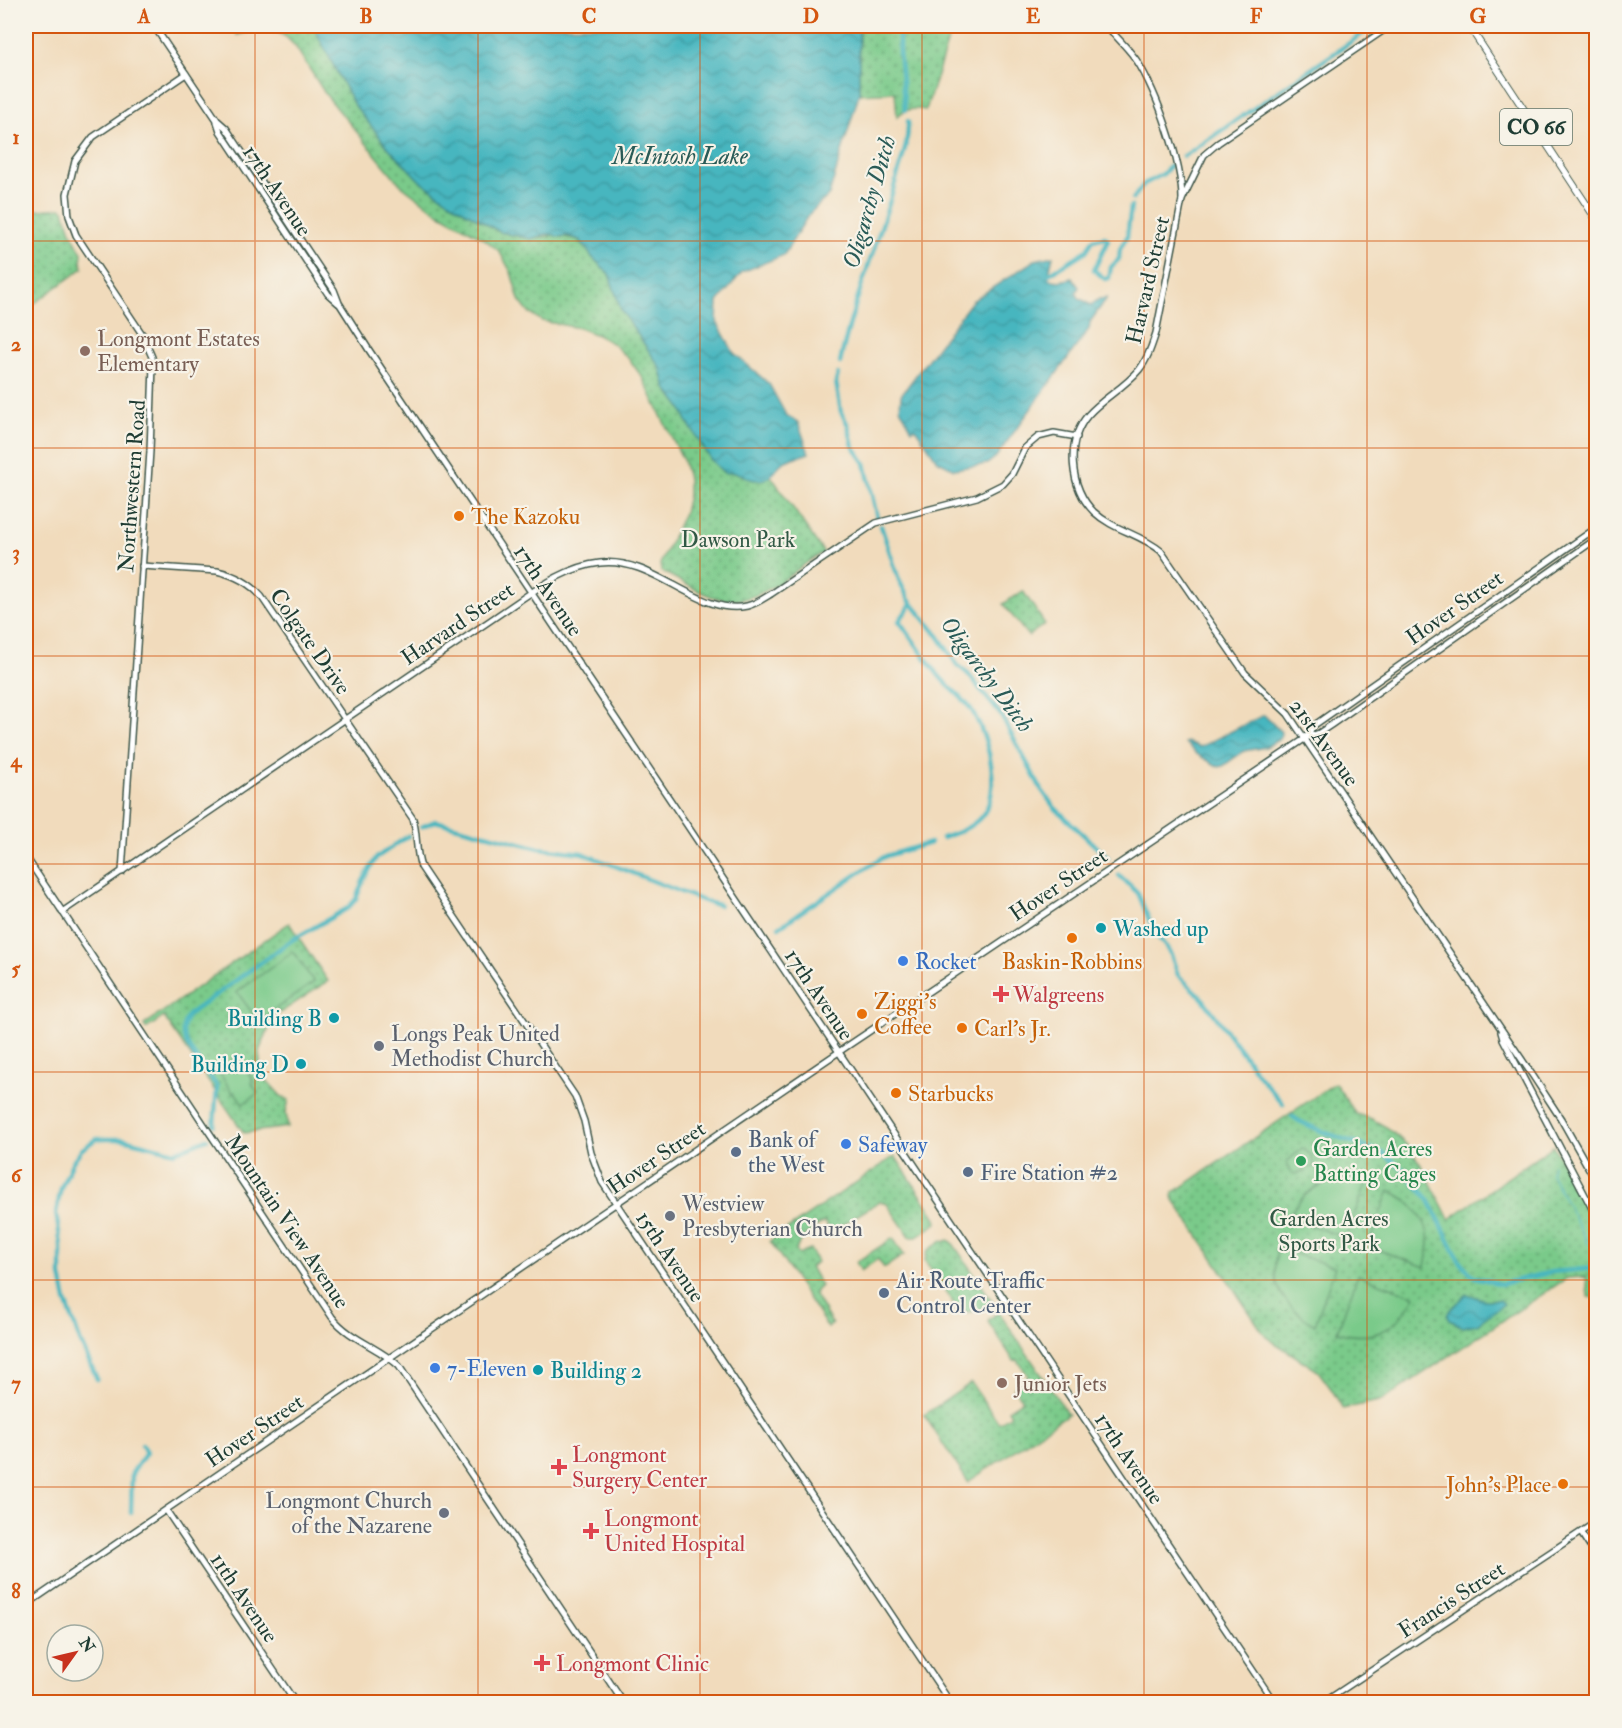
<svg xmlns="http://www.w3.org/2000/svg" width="1622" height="1728" font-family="'IM FELL Double Pica',serif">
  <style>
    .grass { fill: url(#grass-dots); stroke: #4c845f; stroke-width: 1.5 }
    .garden { fill: #7aca8a; stroke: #4c845f; stroke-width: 1.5 }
    .water { fill: url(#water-waves); stroke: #337a7a; stroke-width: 1.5 }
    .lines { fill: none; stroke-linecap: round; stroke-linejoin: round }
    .stream { stroke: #47b6bf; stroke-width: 1.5 }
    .canal { stroke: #47b6bf; stroke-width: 4.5 }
    .secondary-casing { stroke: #3e5548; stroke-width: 8 }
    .primary-casing { stroke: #3e5548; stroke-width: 8 }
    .secondary { stroke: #fff; stroke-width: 5 }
    .primary { stroke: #fff; stroke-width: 6 }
    .grid { fill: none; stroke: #d45610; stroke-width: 1.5; stroke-opacity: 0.55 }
    .education-dot { fill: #8d6e63; stroke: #f7f3e8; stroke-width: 2 }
    .food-dot { fill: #e8710a; stroke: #f7f3e8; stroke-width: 2 }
    .culture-dot { fill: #0f9aa8; stroke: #f7f3e8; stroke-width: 2 }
    .shop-dot { fill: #3f7fe0; stroke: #f7f3e8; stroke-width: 2 }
    .health-dot { fill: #e0444e; stroke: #f7f3e8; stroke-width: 2 }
    .worship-dot { fill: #6b7280; stroke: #f7f3e8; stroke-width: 2 }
    .service-dot { fill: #5c6f8a; stroke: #f7f3e8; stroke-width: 2 }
    .leisure-dot { fill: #2e9e5b; stroke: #f7f3e8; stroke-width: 2 }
    .labels { text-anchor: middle; stroke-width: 4.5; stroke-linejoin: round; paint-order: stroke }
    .shield { fill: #f7f3e8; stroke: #60746a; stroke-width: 1.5 }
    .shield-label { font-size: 21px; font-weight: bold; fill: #1f3d34 }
    .street-label { font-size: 22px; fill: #1f3d34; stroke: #f7f3e8 }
    .education-label { font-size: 22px; fill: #785e54; stroke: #f7f3e8; text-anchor: start }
    .food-label { font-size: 22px; fill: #c56008; stroke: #f7f3e8; text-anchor: start }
    .park-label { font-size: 22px; fill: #315945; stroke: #f7f3e8 }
    .culture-label { font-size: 22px; fill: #0d838f; stroke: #f7f3e8; text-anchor: start }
    .shop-label { font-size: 22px; fill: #366cbe; stroke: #f7f3e8; text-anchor: start }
    .health-label { font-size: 22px; fill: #be3a42; stroke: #f7f3e8; text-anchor: start }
    .worship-label { font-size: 22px; fill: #5b616d; stroke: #f7f3e8; text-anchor: start }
    .service-label { font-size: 22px; fill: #4e5e75; stroke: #f7f3e8; text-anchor: start }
    .leisure-label { font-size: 22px; fill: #27864d; stroke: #f7f3e8; text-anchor: start }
    .water-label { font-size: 24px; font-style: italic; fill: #295b57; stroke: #f7f3e8 }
    .neatline { fill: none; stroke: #d45610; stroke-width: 2 }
    .grid-label { font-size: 20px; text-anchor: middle; font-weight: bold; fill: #d45610 }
  </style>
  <defs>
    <pattern id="grass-dots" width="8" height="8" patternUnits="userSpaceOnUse" patternTransform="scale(1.5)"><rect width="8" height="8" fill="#7aca8a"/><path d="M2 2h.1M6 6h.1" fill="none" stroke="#63a572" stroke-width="1.8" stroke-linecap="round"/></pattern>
    <pattern id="water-waves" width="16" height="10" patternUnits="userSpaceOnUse" patternTransform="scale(1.5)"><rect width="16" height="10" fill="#47b6bf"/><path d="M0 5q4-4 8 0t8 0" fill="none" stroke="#3b959c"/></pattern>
  </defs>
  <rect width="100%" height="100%" fill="#f7f3e8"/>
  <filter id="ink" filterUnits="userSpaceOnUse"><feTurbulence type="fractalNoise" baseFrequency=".0167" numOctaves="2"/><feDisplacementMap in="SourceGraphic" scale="12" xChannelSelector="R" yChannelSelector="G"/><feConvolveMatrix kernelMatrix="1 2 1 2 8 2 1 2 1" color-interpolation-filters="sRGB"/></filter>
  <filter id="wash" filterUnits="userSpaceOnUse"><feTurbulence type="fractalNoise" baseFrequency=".008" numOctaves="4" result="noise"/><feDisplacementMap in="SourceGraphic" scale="24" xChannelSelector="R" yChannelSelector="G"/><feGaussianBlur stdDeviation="1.35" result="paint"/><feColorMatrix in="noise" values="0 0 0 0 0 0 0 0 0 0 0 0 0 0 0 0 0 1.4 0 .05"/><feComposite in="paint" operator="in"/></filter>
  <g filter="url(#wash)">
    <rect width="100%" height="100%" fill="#f1dbbc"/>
    <g class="grass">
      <path d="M247,26H313L353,103L386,145L419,180L456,206L500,232L531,239L554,235L580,240L592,257L609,274L621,310L660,367L666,388L681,408L688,423L711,460L724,473C742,470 754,482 771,476L824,553C811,557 797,571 785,579C730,617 714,598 661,571L660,564L684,513L688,495V479L683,460L668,430L642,377L629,359L612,343L597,335L579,328L542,321L528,312L519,300L511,272L499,251L483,238L437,212L400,184L326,95L295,46L286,37L277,32L259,29L237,35V32Z"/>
      <path d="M859,26H924L949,37L926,110C915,108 904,108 897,117L895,92L859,94Z"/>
      <path d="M62,208L64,210L72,234L82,253L81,262L83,268L31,306L28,313H26V211Z"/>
      <path d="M1023,591L1045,624L1028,636L1003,604Z"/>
      <path d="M289,923L328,981L274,1017L259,1051L261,1074L281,1096L289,1100L286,1112L288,1127L244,1133L164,1017L146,1029L144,1025Z"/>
      <path d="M1335,1083L1356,1114L1372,1119L1388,1128L1408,1146L1423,1168L1449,1219L1553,1146L1596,1225V1298L1588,1297L1586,1277L1567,1278L1383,1400L1343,1409L1332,1390L1318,1371L1266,1337L1172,1197L1173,1193Z"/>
      <path d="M895,1156L936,1218L937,1223L917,1237H910L887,1204L880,1201L831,1232L824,1222C813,1228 799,1238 796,1251L798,1254L810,1249L817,1262L810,1267L821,1286L816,1291L815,1295L832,1324L828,1328L770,1241Z"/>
      <path d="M893,1238L904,1255L884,1268L878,1259L861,1271L856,1262Z"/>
      <path d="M948,1240L952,1242L993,1302L982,1310L960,1313L925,1261L927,1251L942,1241L944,1242Z"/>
      <path d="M999,1312L1068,1414L968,1482L924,1415L971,1383L999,1423L1011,1415L1008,1410L1023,1400L1014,1388L1026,1380L1028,1376L1018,1360L1014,1361L988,1322L989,1319Z"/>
    </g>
    <g class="garden">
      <path d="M293,952L314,982L258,1021L237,992Z"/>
      <path d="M240,1061L253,1080L251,1082L258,1093L243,1104L235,1092L233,1093L220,1074Z"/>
      <path d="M1302,1148L1311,1155L1314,1166L1300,1173L1294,1174L1289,1170L1287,1162Z"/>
      <path d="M1351,1178L1367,1182L1345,1238L1289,1217C1302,1191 1322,1180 1351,1178Z"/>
      <path d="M1389,1190C1409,1200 1428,1217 1429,1242C1429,1250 1426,1259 1425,1267L1368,1246Z"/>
      <path d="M1278,1248L1335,1267L1315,1325C1285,1307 1267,1284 1278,1248Z"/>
      <path d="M1358,1275L1415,1296C1396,1329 1376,1343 1337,1332Z"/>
    </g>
    <g class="water">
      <path d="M313,26H859V94L829,195L809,214L784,255L742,272L718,302L717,322L734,353L769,384L786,415L798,422L809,453C801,456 790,458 782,463C773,470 773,481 755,480C743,479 744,470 724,473L711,460L688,423L681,408L666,388L660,367L621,310L609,274L592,257L580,240L567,236L558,237L554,235L547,234L531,239L500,232L456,206L419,180L386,145L353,103Z"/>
      <path d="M1053,256L1048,277C1055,283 1064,281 1072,278L1079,287L1076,292L1079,298L1091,305L1099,299L1107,298L1090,322L1089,329L996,457L987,464L954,469L937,460L915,428L912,430L900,408L901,395L972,301L1035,260Z"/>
      <path d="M1264,715L1281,732L1280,739L1266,747L1244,751L1223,766L1219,767L1198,755L1185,743L1187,742L1200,747Z"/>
      <path d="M1467,1294L1486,1300H1500L1504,1304L1477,1324L1463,1327L1449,1320L1447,1316L1449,1311Z"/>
    </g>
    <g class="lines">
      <path class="stream" d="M1553,1165L1551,1174L1588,1244"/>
      <g class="canal">
        <path d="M899,26V52L905,110"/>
        <path d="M1184,156L1374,26"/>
        <path d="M1133,199L1144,184L1163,174L1170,166"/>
        <path d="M1049,274L1086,251L1093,240L1105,237L1108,240L1094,270L1105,279L1109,278L1111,267L1119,259L1120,249L1127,237L1131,206"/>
        <path d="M840,363C853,301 878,243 895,183C901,162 909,142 908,121"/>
        <path d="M838,374L836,382L841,412L848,425L853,446L865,463L877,518"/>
        <path d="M881,526L899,580L909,600L939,637L957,665L967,673L1001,715L1041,789L1054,807L1108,858"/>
        <path d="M912,603L899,621C913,639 925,659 940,677C950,689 967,700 974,714C989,742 1004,793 979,819C969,829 955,834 942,838"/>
        <path d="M421,827L435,821L539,848L582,853L706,902L719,905"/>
        <path d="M1119,875L1138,893L1154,932L1170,952L1178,975L1203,999L1260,1077L1283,1104"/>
        <path d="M779,927L875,862L886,856L930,843"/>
        <path d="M1292,1116L1299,1121L1321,1131L1383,1153L1403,1169L1429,1200L1459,1260L1470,1273L1475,1277L1501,1284L1552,1272L1596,1268"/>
        <path d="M214,1125L217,1086C208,1073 186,1049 183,1033C182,1026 185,1021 188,1015L292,940L348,908L356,899L363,881L376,858L408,836"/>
        <path d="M97,1379L80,1341L66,1301L61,1276V1245L56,1213L61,1188L72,1163L81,1150L96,1139H123L175,1152L207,1139"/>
        <path d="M131,1513L132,1473L146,1453L142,1445"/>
      </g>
    </g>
  </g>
  <g filter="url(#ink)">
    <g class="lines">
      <g class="secondary-casing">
        <g id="secondary">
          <path d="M154,26L217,120L226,128L334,290L339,303L369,350L1274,1702"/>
          <path d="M1106,26C1117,37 1128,48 1137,61C1157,93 1182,162 1182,199"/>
          <path d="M1390,26L1218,143L1204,155L1182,200L1156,333C1152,345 1148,359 1139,370C1124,388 1103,398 1088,415C1065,442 1070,488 1094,512C1113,530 1141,534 1161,551L1245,673L1288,714L1533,1076L1561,1119L1596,1181"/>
          <path d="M217,122L220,131L328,294L338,303"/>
          <path d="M142,566L217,571C234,575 249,582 261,596L413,819C418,835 415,851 421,867L575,1096L584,1121L591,1153L602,1182L950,1702"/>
          <path d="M1306,738L1313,726L1596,528"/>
          <path d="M26,857L332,1317C350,1340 379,1347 399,1366L623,1702"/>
          <path d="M122,872L150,451L153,365L152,357L142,334L76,235L69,216L67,194L75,161L93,137L186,74"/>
          <path d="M62,912L510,607C538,588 566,567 600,563C654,556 699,617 747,606C756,604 763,599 771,594L876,523L977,497L1003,484L1012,474L1025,448L1038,437L1054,433L1077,437"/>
          <path d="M1501,1032L1503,1039L1596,1216"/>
          <path d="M166,1510L295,1702"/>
          <path d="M1581,1533L1596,1556"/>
          <path d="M26,1605L849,1045L1306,738L1319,733L1331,725L1596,539"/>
          <path d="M1324,1702L1596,1522"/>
        </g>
      </g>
      <g class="primary-casing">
        <path id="primary" d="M1469,26L1596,219"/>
      </g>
      <use href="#secondary" class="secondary"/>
      <use href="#primary" class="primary"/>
    </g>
  </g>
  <path class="grid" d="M255,26V1702M478,26V1702M700,26V1702M922,26V1702M1144,26V1702M1367,26V1702M26,241H1596M26,448H1596M26,656H1596M26,864H1596M26,1072H1596M26,1280H1596M26,1487H1596"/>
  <g class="education-dot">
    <circle cx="85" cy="351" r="6"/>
    <circle cx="1002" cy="1383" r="6"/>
  </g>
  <g class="food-dot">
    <circle cx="459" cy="516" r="6"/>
    <circle cx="1072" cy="938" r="6"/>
    <circle cx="862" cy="1014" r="6"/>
    <circle cx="962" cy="1028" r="6"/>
    <circle cx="896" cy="1093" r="6"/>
    <circle cx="1563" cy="1484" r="6"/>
  </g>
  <g class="culture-dot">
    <circle cx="1101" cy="928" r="6"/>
    <circle cx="334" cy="1018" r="6"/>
    <circle cx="301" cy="1064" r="6"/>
    <circle cx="538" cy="1370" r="6"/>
  </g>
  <g class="shop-dot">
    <circle cx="903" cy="961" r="6"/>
    <circle cx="846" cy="1144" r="6"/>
    <circle cx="435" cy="1368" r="6"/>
  </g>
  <g class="health-dot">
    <path d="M998 985h6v6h6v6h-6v6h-6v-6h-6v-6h6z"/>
    <path d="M556 1458h6v6h6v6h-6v6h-6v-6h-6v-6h6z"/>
    <path d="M588 1522h6v6h6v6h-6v6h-6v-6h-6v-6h6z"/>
    <path d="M539 1654h6v6h6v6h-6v6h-6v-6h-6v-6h6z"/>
  </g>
  <g class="worship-dot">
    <circle cx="379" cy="1046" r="6"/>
    <circle cx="670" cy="1216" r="6"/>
    <circle cx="444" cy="1513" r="6"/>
  </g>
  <g class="service-dot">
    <circle cx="736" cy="1152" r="6"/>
    <circle cx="968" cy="1172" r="6"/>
    <circle cx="884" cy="1293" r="6"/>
  </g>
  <circle class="leisure-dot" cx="1301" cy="1161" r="6"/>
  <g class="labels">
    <rect class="shield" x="1500" y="109" width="72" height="36" rx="4.5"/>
    <g class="shield-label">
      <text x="1536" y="134">CO 66</text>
    </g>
    <g class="street-label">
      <text transform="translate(278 190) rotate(56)" y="8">17th Avenue</text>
      <text transform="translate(1147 280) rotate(-77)" y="8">Harvard Street</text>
      <text transform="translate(131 486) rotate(-86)" y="8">Northwestern Road</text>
      <text transform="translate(549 590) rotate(56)" y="8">17th Avenue</text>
      <text transform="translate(1454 607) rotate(-35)" y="8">Hover Street</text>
      <text transform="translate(457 623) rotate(-34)" y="8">Harvard Street</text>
      <text transform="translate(311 641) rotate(55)" y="8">Colgate Drive</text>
      <text transform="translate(1325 742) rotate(54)" y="8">21st Avenue</text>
      <text transform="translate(1058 884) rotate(-34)" y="8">Hover Street</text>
      <text transform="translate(820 994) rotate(56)" y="8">17th Avenue</text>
      <text transform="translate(656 1157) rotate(-34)" y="8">Hover Street</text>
      <text transform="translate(288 1221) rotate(56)" y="8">Mountain View Avenue</text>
      <text transform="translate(671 1256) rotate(56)" y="8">15th Avenue</text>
      <text transform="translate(254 1430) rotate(-34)" y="8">Hover Street</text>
      <text transform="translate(1130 1458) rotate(56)" y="8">17th Avenue</text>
      <text transform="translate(245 1597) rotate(56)" y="8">11th Avenue</text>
      <text transform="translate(1451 1599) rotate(-33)" y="8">Francis Street</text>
    </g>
    <g class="education-label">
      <text x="97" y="346">Longmont Estates<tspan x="97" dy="25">Elementary</tspan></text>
      <text x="1014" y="1391">Junior Jets</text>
    </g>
    <g class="food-label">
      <text x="471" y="524">The Kazoku</text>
      <text x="1072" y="969" text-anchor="middle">Baskin-Robbins</text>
      <text x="874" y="1009">Ziggi's<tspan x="874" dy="25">Coffee</tspan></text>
      <text x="974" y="1036">Carl's Jr.</text>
      <text x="908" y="1101">Starbucks</text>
      <text x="1551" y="1492" text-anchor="end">John's Place</text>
    </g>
    <g class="park-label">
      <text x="738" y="547">Dawson Park</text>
      <text x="1329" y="1226">Garden Acres<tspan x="1329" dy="25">Sports Park</tspan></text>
    </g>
    <g class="culture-label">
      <text x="1113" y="936">Washed up</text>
      <text x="322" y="1026" text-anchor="end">Building B</text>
      <text x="289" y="1072" text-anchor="end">Building D</text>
      <text x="550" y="1378">Building 2</text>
    </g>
    <g class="shop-label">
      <text x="915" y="969">Rocket</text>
      <text x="858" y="1152">Safeway</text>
      <text x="447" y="1376">7-Eleven</text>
    </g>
    <g class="health-label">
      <text x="1013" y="1002">Walgreens</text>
      <text x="572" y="1462">Longmont<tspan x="572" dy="25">Surgery Center</tspan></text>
      <text x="604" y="1526">Longmont<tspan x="604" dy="25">United Hospital</tspan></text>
      <text x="556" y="1671">Longmont Clinic</text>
    </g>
    <g class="worship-label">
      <text x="391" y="1041">Longs Peak United<tspan x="391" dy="25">Methodist Church</tspan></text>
      <text x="682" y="1211">Westview<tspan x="682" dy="25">Presbyterian Church</tspan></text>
      <text x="432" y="1508" text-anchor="end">Longmont Church<tspan x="432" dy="25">of the Nazarene</tspan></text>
    </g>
    <g class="service-label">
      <text x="748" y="1147">Bank of<tspan x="748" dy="25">the West</tspan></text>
      <text x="980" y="1180">Fire Station #2</text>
      <text x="896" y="1288">Air Route Traffic<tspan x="896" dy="25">Control Center</tspan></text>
    </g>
    <g class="leisure-label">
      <text x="1313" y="1156">Garden Acres<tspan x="1313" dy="25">Batting Cages</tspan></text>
    </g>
    <g class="water-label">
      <text x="680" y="164">McIntosh Lake</text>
      <text transform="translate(869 202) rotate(-74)" y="8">Oligarchy Ditch</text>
      <text transform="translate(987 674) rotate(53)" y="8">Oligarchy Ditch</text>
    </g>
  </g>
  <rect width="1622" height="1728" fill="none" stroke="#f7f3e8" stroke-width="66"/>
  <g transform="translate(75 1653) rotate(56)"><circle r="28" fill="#f7f3e8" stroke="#a1aaa0" stroke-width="1.5"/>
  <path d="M0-4.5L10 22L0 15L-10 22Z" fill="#c8321e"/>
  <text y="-9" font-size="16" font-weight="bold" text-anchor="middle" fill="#1f3d34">N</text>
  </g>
  <rect x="33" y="33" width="1556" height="1662" class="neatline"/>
  <g class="grid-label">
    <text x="144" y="23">A</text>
    <text x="366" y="23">B</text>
    <text x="589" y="23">C</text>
    <text x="811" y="23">D</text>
    <text x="1033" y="23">E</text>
    <text x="1256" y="23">F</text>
    <text x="1478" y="23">G</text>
    <text x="16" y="144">1</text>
    <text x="16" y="351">2</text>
    <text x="16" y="559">3</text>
    <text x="16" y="767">4</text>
    <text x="16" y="975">5</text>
    <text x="16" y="1182">6</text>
    <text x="16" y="1390">7</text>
    <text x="16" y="1598">8</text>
  </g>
</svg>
